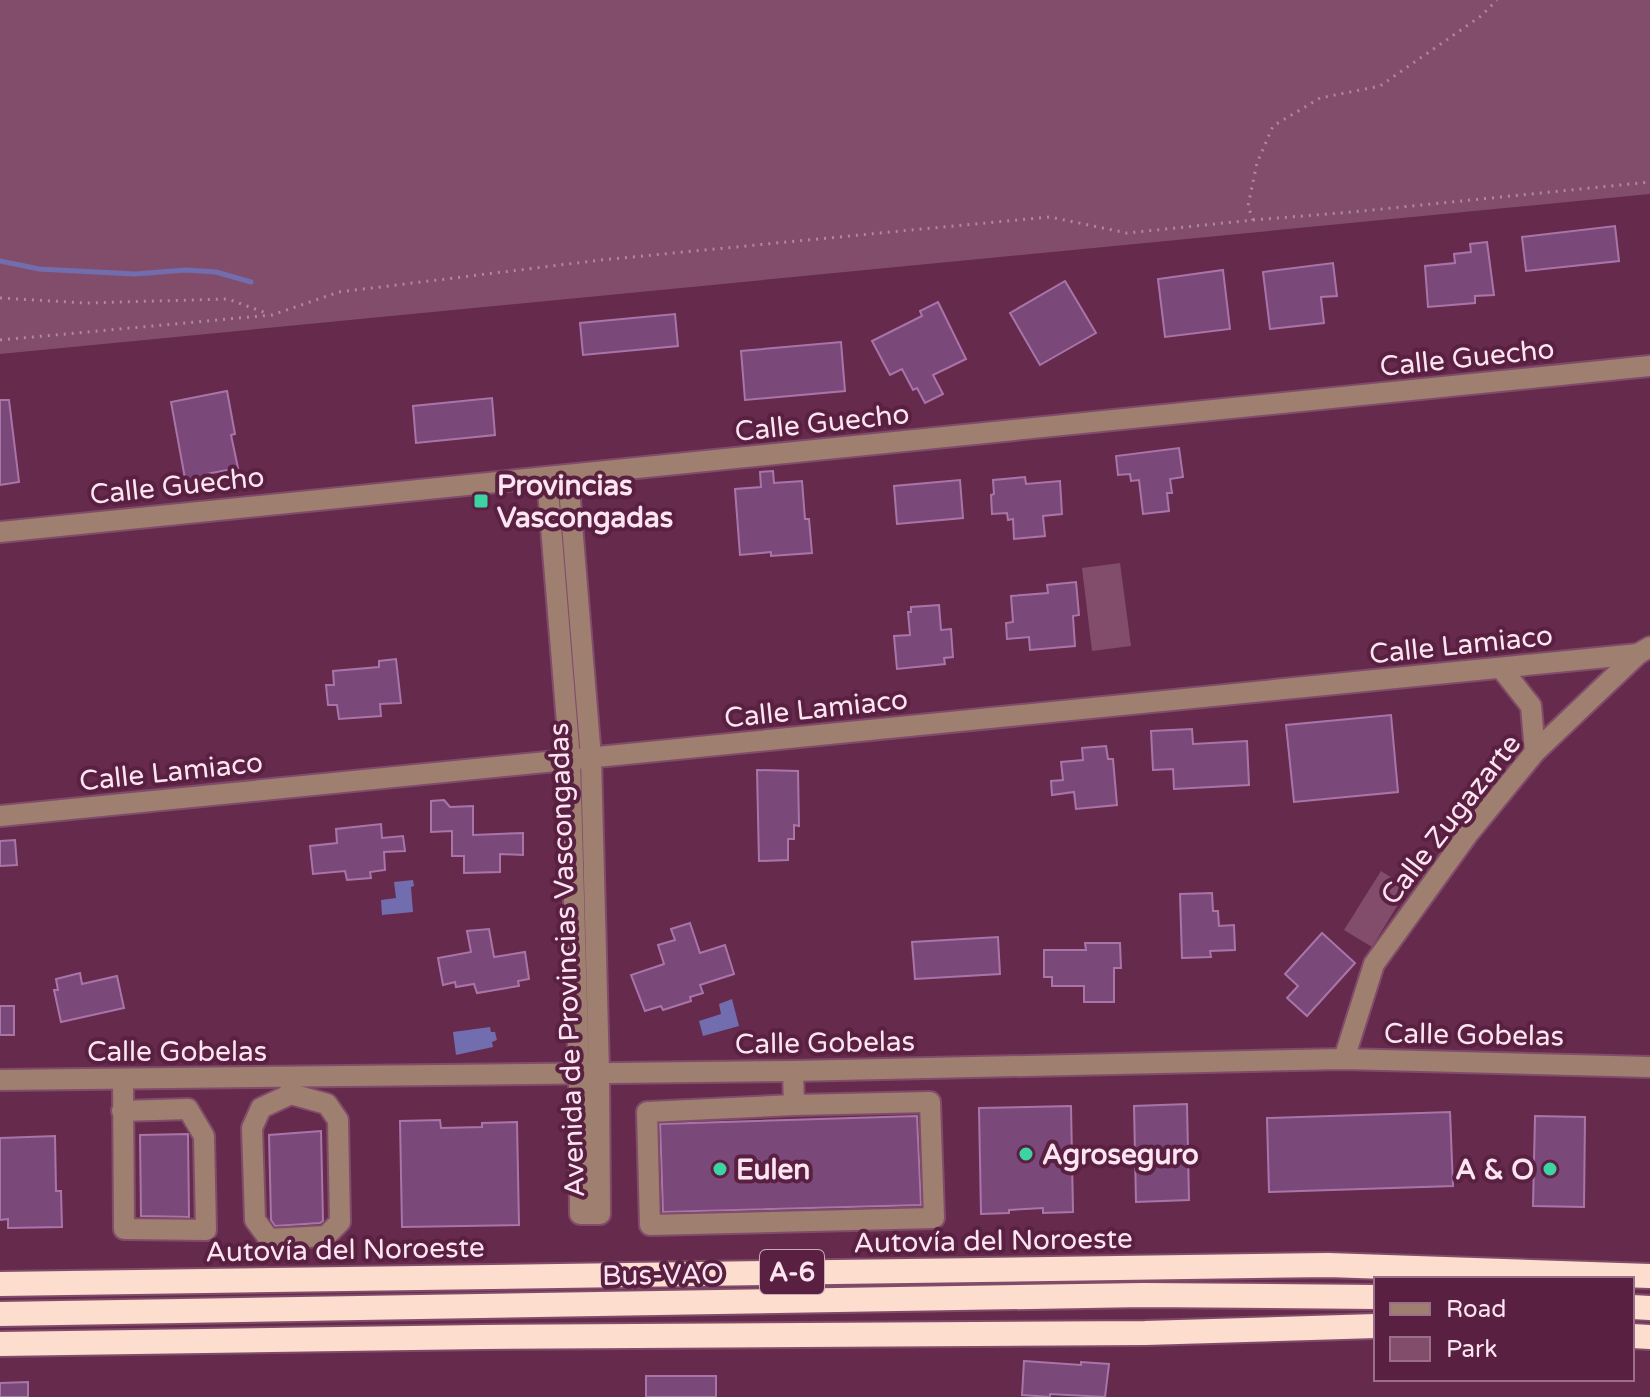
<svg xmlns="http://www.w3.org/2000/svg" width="1650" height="1397" font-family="'Varela Round',sans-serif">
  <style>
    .green { fill: #824d6a }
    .water { fill: #726daf }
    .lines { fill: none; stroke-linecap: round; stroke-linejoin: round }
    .stream { stroke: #726daf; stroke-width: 5 }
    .building { fill: #7a497a; stroke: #a975a9; stroke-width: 2 }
    .minor-casing { stroke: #814c6a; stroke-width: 24 }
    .highway-casing { stroke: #814c6a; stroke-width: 28 }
    .path { stroke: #b0879e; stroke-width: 3; stroke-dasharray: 2 6; stroke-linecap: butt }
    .minor { stroke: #9f7f70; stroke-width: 20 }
    .highway { stroke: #fcddce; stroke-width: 24 }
    .poi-dot { fill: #3dd4a3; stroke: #5a2042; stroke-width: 3 }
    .labels { text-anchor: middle; stroke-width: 8; stroke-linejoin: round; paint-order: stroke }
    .shield { fill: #5a2042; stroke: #cbaabc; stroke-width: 2 }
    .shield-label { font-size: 26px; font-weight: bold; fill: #fce5f0 }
    .street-label { font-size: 28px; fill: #fce5f0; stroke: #5a2042 }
    .poi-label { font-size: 28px; font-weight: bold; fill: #fce5f0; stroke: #5a2042; text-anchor: start }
  </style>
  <rect width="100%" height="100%" fill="#662a4d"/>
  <g class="green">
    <path d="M0,0H1650V194L0,354Z"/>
    <path d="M1120,563L1131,646L1092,651L1082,568Z"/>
    <path d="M1381,871L1408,888L1372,947L1344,930Z"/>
  </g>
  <g class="water">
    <path d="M413,880L414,886L411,887L413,912L382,915L381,900L396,898L394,882Z"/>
    <path d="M732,999L739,1026L703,1036L699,1021L721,1014L719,1004Z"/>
    <path d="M490,1027L491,1032H495L497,1040L492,1042L493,1047L456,1055L453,1032Z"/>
  </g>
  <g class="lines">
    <path class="stream" d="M0,261L39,269L135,274L186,270L216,272L251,282"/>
  </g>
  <g class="building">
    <path d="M1615,226L1619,261L1526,271L1522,237Z"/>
    <path d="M1487,242L1494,295L1475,296V303L1428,307L1425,266L1455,263L1454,254L1471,252L1470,244Z"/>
    <path d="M1333,263L1337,296L1321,297L1324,323L1270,329L1263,272Z"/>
    <path d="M1223,270L1230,329L1165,337L1158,279Z"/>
    <path d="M1065,281L1096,333L1040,365L1010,313Z"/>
    <path d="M938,302L966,359L933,375L943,394L925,403L917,388L913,390L902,369L890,375L872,341L922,316L920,311Z"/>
    <path d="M675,314L678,346L583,355L580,323Z"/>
    <path d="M841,342L845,391L745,400L741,351Z"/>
    <path d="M227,391L235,434L231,435L238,468L206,474L207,480L186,484L171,402Z"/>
    <path d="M492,398L495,435L416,443L413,406Z"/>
    <path d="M0,400H9L19,482L0,485Z"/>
    <path d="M1179,448L1183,477L1170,479L1172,493H1167L1169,511L1143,514L1139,480L1131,481L1130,474L1118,475L1116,456Z"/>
    <path d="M773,471L774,483L802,481L805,519H809L812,553L771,556V552L740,555L735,489L761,487L760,472Z"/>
    <path d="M1025,477L1026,484L1060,481L1062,514L1043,516L1045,536L1014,539L1013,519L1008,520L1007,513L992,514L991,495L994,494L993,480Z"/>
    <path d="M960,480L963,518L897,524L894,486Z"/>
    <path d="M1076,582L1079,615L1073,616L1075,646L1030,650L1029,637L1007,639L1006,623L1013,622L1011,596L1048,593L1047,585Z"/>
    <path d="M939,605L941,630L951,629L953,657L944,658L945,664L897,669L894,636L910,635L908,612H911V607Z"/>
    <path d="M396,659L401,703L380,704L381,716L339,719L337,705H328L326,685H334L333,671L379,667V661Z"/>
    <path d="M1391,715L1398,792L1294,802L1286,725Z"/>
    <path d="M1192,729L1193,744L1247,741L1249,785L1174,789L1173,769L1153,770L1151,731Z"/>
    <path d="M1106,746L1108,759H1113L1117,805L1076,809L1074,792L1052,795L1051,781L1063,780L1061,762L1083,760L1082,748Z"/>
    <path d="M757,770L798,771L799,826L794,825V839H788V860L759,861Z"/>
    <path d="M444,800L450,807L473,806V835L523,833V855L500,854V872L464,873V856H452V831L431,832V801Z"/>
    <path d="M381,824L382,838L403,836L405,851L384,852L385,870L370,872L371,878L347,880L345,871L313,874L310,846L337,843L336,829Z"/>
    <path d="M15,840L17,865L0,866V841Z"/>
    <path d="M1212,893L1213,911H1218L1219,926L1234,925L1235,950L1210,951L1211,957L1182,958L1180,894Z"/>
    <path d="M690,923L700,953L725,945L734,974L700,985L703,993L690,997L691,1001L663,1010L661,1006L645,1011L631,975L664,964L658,945L675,940L671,929Z"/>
    <path d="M489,929L494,957L525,952L529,979L518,981L519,986L477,993L474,984L456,987L455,982L443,985L438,958L471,952L467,931Z"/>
    <path d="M1322,933L1355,963L1307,1016L1287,998L1298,986L1285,974Z"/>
    <path d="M998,937L1000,974L915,979L912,942Z"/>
    <path d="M1085,943H1120L1121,968H1114V1002H1084V986H1052V977H1044V950H1086Z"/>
    <path d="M80,973L82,984L117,976L124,1008L61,1022L54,990H58L56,979Z"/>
    <rect x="0" y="1006" width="14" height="29"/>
    <path d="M1187,1104L1189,1200L1136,1202L1134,1106Z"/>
    <path d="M1071,1106L1073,1212L1043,1213V1208L1009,1210V1213L981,1214L979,1108Z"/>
    <path d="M1450,1112L1453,1186L1269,1192L1267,1118Z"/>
    <path d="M917,1116L921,1205L663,1212L660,1124Z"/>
    <path d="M1535,1116L1585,1117L1584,1207L1533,1206Z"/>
    <path d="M440,1120L441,1128L482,1127V1123L517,1122L519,1225L402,1227L400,1121Z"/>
    <path d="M321,1131L323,1221L320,1223L275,1226L271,1220L269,1135Z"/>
    <path d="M188,1134L189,1217L141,1216L140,1135Z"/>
    <path d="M55,1136L56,1191H61L62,1227L8,1228V1219L0,1220V1138Z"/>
    <path d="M1024,1361L1081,1365V1362L1109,1364L1105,1397L1050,1394V1397L1022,1395Z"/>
    <rect x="646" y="1376" width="70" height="21"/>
    <path d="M28,1382V1397H0V1383Z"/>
  </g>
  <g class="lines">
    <g class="minor-casing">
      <g id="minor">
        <path d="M547,477L570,760L579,1074L580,1214H600L599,1073L591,758L568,475"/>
        <path d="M0,532L1650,366"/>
        <path d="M1501,668L1531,706L1535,752"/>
        <path d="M0,816L1638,654"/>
        <path d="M1344,1059L1374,964L1468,834L1535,752L1638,654L1650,647"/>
        <path d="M793,1071L794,1105L930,1102L934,1218L650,1225L647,1112L794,1105"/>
        <path d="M290,1078L291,1094L327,1104L338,1120L340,1222L326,1236L269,1239L255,1220L252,1128L261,1108L291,1094"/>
        <path d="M0,1080L793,1071L1344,1059L1650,1067"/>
        <path d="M122,1111L188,1109L204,1136L206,1230L124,1229L123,1079"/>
      </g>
    </g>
    <g class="highway-casing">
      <g id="highway">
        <path d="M0,1284L1328,1265L1650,1276"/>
        <path d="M1632,1307L1650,1308"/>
        <path d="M0,1314L1144,1295L1376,1297"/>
        <path d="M1632,1336L1650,1337"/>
        <path d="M0,1344L482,1337L1145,1333L1376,1326"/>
      </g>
    </g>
    <g class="path">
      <path d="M1253,220L1352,212L1650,182"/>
      <path d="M0,298L86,303L228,299L269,314"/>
      <path d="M0,340L272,315L339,292L601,260L901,231L1050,217L1127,233L1253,220L1248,206L1257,163L1273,126L1320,98L1380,86L1481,16L1497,0"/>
    </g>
    <use href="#minor" class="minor"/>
    <use href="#highway" class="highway"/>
  </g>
  <g class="poi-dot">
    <rect x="473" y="493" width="16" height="16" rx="4"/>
    <circle cx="1026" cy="1154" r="8"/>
    <circle cx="720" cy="1169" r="8"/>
    <circle cx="1550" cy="1169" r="8"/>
  </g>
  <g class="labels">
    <rect class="shield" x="760" y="1250" width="64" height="44" rx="6"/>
    <g class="shield-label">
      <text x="792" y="1281">A-6</text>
    </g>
    <g class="street-label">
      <text transform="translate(1467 357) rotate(-6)" y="10">Calle Guecho</text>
      <text transform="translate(822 422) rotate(-6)" y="10">Calle Guecho</text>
      <text transform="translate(177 485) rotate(-6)" y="10">Calle Guecho</text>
      <text transform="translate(1461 644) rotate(-6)" y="10">Calle Lamiaco</text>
      <text transform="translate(816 708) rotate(-6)" y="10">Calle Lamiaco</text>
      <text transform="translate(171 771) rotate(-6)" y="10">Calle Lamiaco</text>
      <text transform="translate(1450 819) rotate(-52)" y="10">Calle Zugazarte</text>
      <text transform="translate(566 960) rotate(-92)" y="10">Avenida de Provincias Vascongadas</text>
      <text transform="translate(1474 1034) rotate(1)" y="10">Calle Gobelas</text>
      <text transform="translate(825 1042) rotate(-1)" y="10">Calle Gobelas</text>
      <text x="177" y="1061">Calle Gobelas</text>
      <text transform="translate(993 1240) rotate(-1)" y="10">Autovía del Noroeste</text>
      <text transform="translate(345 1249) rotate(-1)" y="10">Autovía del Noroeste</text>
      <text transform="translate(663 1274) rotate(-1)" y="10">Bus-VAO</text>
    </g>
    <g class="poi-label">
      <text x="497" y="495">Provincias<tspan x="497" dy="32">Vascongadas</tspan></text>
      <text x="1042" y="1164">Agroseguro</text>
      <text x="736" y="1179">Eulen</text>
      <text x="1534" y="1179" text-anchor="end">A &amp; O</text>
    </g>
  </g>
  <rect x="1374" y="1277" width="260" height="104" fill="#5a2042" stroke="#9b6f88" stroke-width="2"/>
  <rect x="1390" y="1303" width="40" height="12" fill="#9f7f70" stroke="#9b6f88" stroke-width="2"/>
  <text x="1446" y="1317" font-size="24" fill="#fce5f0">Road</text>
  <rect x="1390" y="1337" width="40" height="24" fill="#824d6a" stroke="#9b6f88" stroke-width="2"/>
  <text x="1446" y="1357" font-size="24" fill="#fce5f0">Park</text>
</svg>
